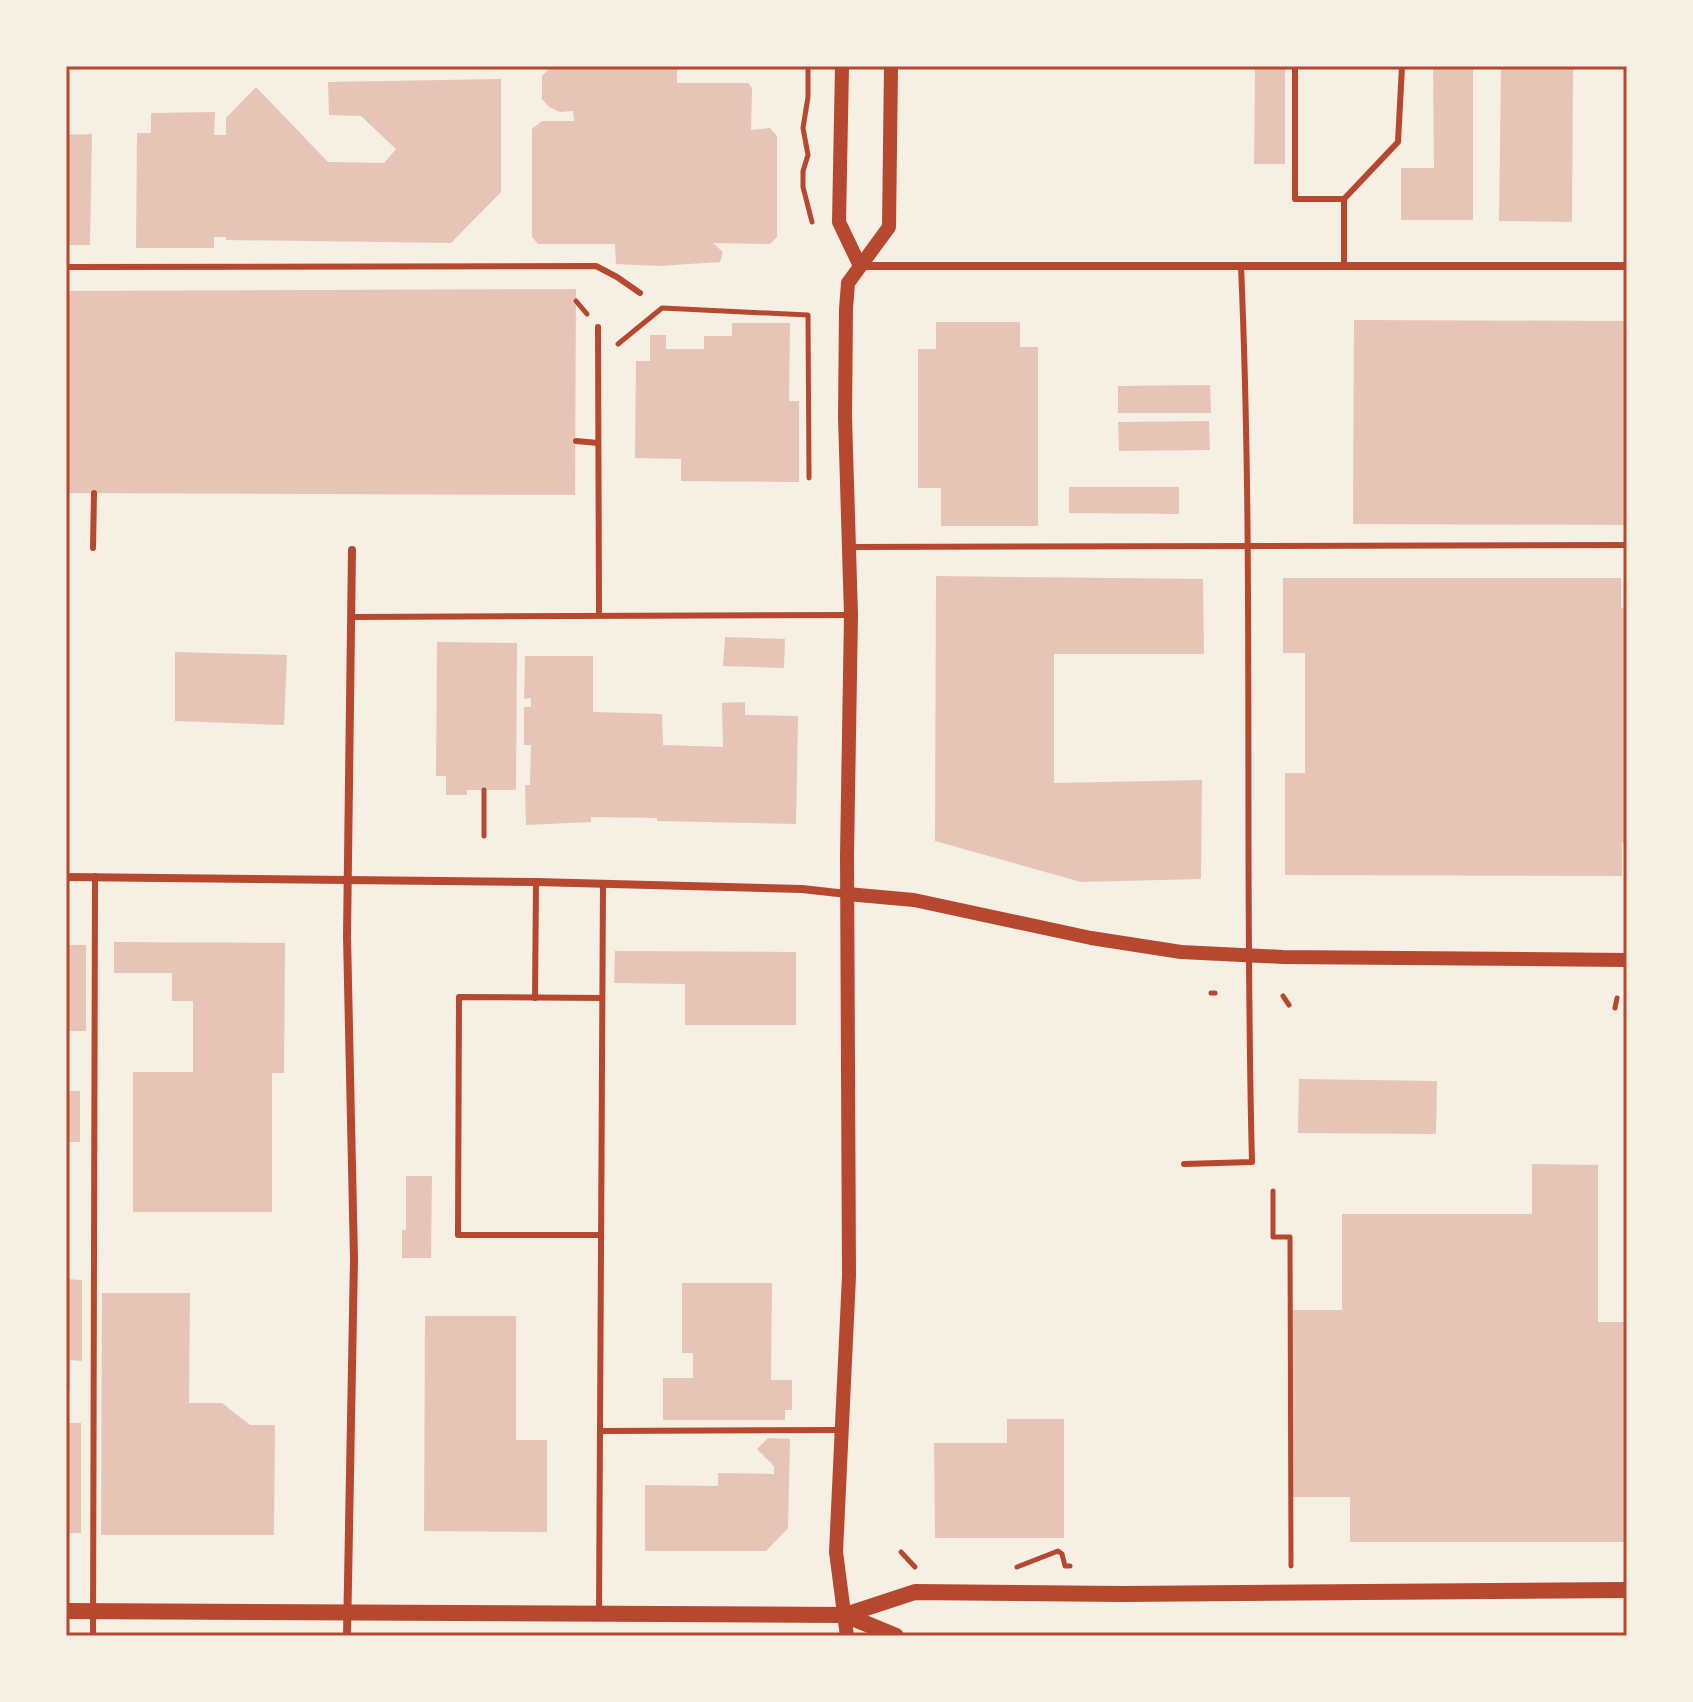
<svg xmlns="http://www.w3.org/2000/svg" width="1693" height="1702" font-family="'Fira Sans Condensed',sans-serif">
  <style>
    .building { fill: #e6c5b7 }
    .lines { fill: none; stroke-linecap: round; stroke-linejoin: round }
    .path { stroke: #b5482f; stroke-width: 5 }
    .service { stroke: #b5482f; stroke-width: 6 }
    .minor { stroke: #b5482f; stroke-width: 8 }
    .tertiary { stroke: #b5482f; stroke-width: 14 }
    .secondary { stroke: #b5482f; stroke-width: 16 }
    .neatline { fill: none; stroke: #b5482f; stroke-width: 3 }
  </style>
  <rect width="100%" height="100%" fill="#f6efe4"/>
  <g class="building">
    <path d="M552,66H677V83H748L752,88L751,130L770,128L777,136V237L770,244L713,243L723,252L720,262L658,266L616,264L615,244H538L532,237V129L542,121H574L573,111L560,112L549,107L542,99V76Z"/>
    <path d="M1255,66H1285V164H1254Z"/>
    <path d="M1433,66H1473V220H1401V168H1434Z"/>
    <path d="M1501,66H1573L1572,222L1499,221Z"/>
    <path d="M501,79V192L451,243L226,240V237H214V248H136L137,133H151V113L215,112L214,135H226V118L256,87L328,162L384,163L396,149L361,116L329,115L328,82Z"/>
    <path d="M92,134L90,245H66V135Z"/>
    <path d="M576,289L575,495L66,493V291Z"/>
    <path d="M1354,320L1627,321V525L1353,524Z"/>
    <path d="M936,322H1020V347H1038V526H941V488H918V349H936Z"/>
    <path d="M732,323H790L789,401H799V482L681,481V459L635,458L636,361H650V335H666V349H704V336H732Z"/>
    <path d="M1210,385L1211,413H1118V386Z"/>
    <path d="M1209,421L1210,450L1119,451L1118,422Z"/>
    <path d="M1069,487H1179V514L1069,513Z"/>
    <path d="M936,576L1203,579L1204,654H1054V783L1202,780L1201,879L1081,882L935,841Z"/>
    <path d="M1283,578H1621V608H1627V843H1622V876L1285,875V773H1305V653H1283Z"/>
    <path d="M725,637L785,639L784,668L723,666Z"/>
    <path d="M437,642L517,643L516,790H467V795H446V776H436Z"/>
    <path d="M175,652L287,655L284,725L175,721Z"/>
    <path d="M525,656H593V712L662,714L663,745L723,747L722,703L745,702V715L798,716L796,824L657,821V818L591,817V822L526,825L525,785H530L531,745H524V707H531V698L524,699Z"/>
    <path d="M114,942L285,943L284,1073H272V1212H133V1072H193V1001H172V973H114Z"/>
    <rect x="66" y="945" width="20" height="86"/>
    <path d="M615,951L796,952V1025H685V984L614,983Z"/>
    <path d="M1299,1079L1437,1081L1436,1134L1298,1133Z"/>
    <rect x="66" y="1091" width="14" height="51"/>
    <path d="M1532,1164L1598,1165V1322H1627V1542H1350V1497H1291L1292,1310H1342V1214H1532Z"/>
    <path d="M406,1176H432L431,1258H402V1230H406Z"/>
    <path d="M66,1279L82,1280V1361L70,1360V1390H66Z"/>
    <path d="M682,1283H772L771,1380H792V1410H785V1420H663V1378H693V1353H682Z"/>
    <path d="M102,1293H190L189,1403H222L250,1425H275L274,1535H101Z"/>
    <path d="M425,1316H516V1440H547V1532L424,1531Z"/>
    <path d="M1007,1419H1064V1538H935L934,1443H1007Z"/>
    <rect x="66" y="1423" width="15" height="110"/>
    <path d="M768,1438L790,1439L788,1528L766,1551H645V1485L718,1486V1473L774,1474V1466L757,1449Z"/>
  </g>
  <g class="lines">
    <g class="path">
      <path d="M808,66V97L803,128L808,155L803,171V187L812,222"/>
      <path d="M576,301L587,314"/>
      <path d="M618,344L662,308L808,315L809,478"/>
      <path d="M484,790V836"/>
      <path d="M1211,993H1215"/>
      <path d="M1283,996L1289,1005"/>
      <path d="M1615,1008L1617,998"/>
      <path d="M1273,1191V1237H1290L1291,1566"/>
      <path d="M901,1552L915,1567"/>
      <path d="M1017,1567L1058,1551L1062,1554L1065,1566H1070"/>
    </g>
    <g class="service">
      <path d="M1295,66V199H1344"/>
      <path d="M1344,265V199L1398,142L1402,66"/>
      <path d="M66,267L596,266L617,277L640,293"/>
      <path d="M598,327L599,615"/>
      <path d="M576,441L598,443"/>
      <path d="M849,547L1627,545"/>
      <path d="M93,548L94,493"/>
      <path d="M351,617L851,615"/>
      <path d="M535,998L536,882"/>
      <path d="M1184,1164L1252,1162C1244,864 1254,565 1241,266"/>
      <path d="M601,1235H458L459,997L602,998"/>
      <path d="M601,1431L840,1430"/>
      <path d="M599,1612L603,884"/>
      <path d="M93,1636L95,876"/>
    </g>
    <g class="minor">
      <path d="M860,266H1627"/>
      <path d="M66,877L536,882L802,889L847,894"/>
      <path d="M347,1636L354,1259L347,936L352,550"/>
    </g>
    <g class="tertiary">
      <path d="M842,66L839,222L860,266"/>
      <path d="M847,894L914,900L1091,938L1181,952L1283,957L1627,960"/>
      <path d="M847,1636L836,1552L849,1276L847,855L851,615L845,417L846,309L848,283L889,227L891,66"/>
    </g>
    <g class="secondary">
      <path d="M66,1611L845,1615L915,1592L1123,1594L1627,1590"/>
      <path d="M845,1615L896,1636"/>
    </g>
  </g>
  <rect width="1693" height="1702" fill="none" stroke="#f6efe4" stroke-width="136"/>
  <rect x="68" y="68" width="1557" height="1566" class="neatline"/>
</svg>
